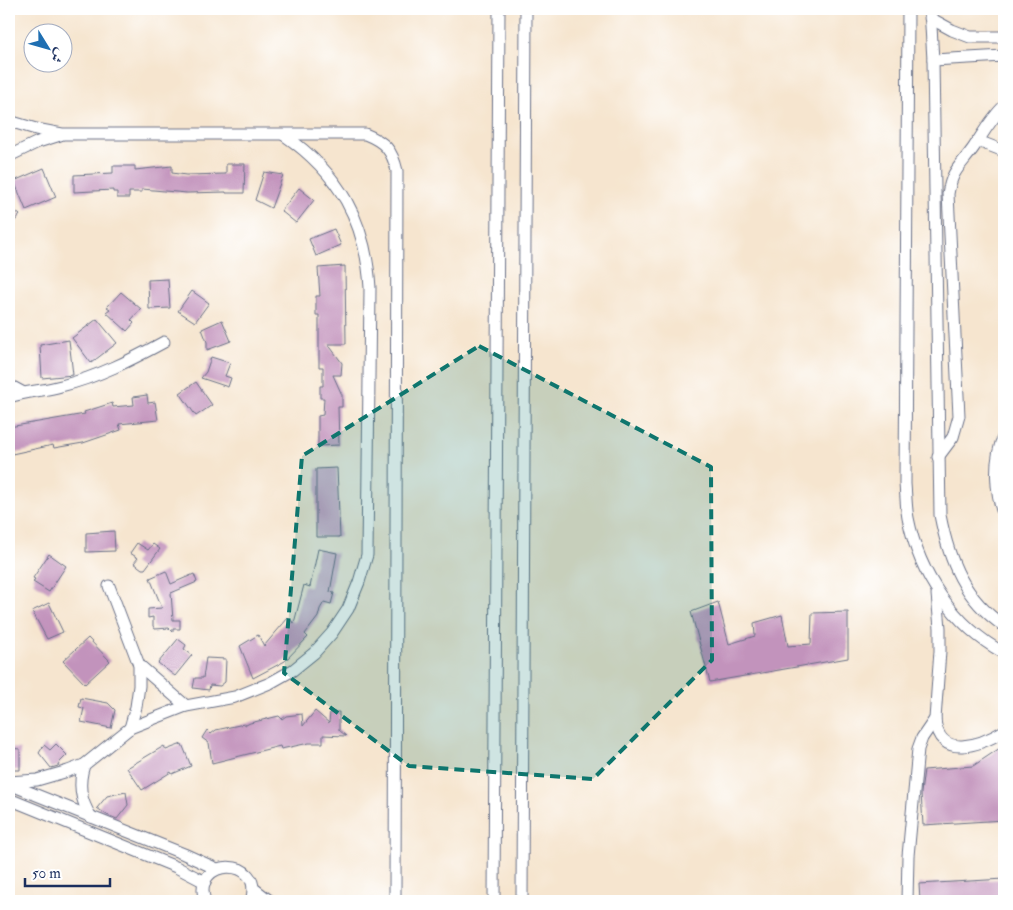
<svg xmlns="http://www.w3.org/2000/svg" width="1013" height="910" font-family="'IM FELL Double Pica',Amiri,serif">
  <style>
    .building { fill: #c293bc }
    .lines { fill: none; stroke-linecap: round; stroke-linejoin: round }
    .street-casing { stroke: #686f86; stroke-width: 13 }
    .street { stroke: #fff; stroke-width: 11 }
    .marked { fill: #0f766e; fill-opacity: 0.2; stroke: #0f766e; stroke-width: 4; stroke-dasharray: 10 6; stroke-linejoin: round }
  </style>
  <rect width="100%" height="100%" fill="#fff"/>
  <filter id="ink" filterUnits="userSpaceOnUse"><feTurbulence type="fractalNoise" baseFrequency=".02" numOctaves="2"/><feDisplacementMap in="SourceGraphic" scale="10" xChannelSelector="R" yChannelSelector="G"/><feConvolveMatrix kernelMatrix="1 2 1 2 8 2 1 2 1" color-interpolation-filters="sRGB"/></filter>
  <filter id="wash" filterUnits="userSpaceOnUse"><feTurbulence type="fractalNoise" baseFrequency=".0096" numOctaves="4" result="noise"/><feDisplacementMap in="SourceGraphic" scale="20" xChannelSelector="R" yChannelSelector="G"/><feGaussianBlur stdDeviation="1.12" result="paint"/><feColorMatrix in="noise" values="0 0 0 0 0 0 0 0 0 0 0 0 0 0 0 0 0 1.4 0 .05"/><feComposite in="paint" operator="in"/></filter>
  <g filter="url(#wash)">
    <rect width="100%" height="100%" fill="#f6e5cf"/>
    <g id="blocks">
      <g class="building">
        <path d="M226,164H245L244,193H226V192L187,193L142,189V192H129V198H117V192H113V190L74,192V175L113,173V166H135V170L172,166V173L186,175L226,174Z"/>
        <path d="M44,168L56,197L26,210L14,181Z"/>
        <path d="M264,172L283,175L271,208L255,200Z"/>
        <path d="M299,188L314,200L296,223L281,211Z"/>
        <path d="M9,206L20,215L9,228Z"/>
        <path d="M334,229L341,245L316,256L309,239Z"/>
        <path d="M345,266L346,344H328L342,363L341,375H333L342,395V407H338L339,445L318,446V416L323,415L324,398H320V386H323V367H319V315H316V296H320L318,268Z"/>
        <path d="M168,279L170,308L149,309L148,280Z"/>
        <path d="M192,291L209,303L195,322L178,311Z"/>
        <path d="M121,292L141,309L131,320L134,323L127,331L106,312L110,309L107,307Z"/>
        <path d="M97,319L117,343L91,363L72,338Z"/>
        <path d="M222,320L231,341L207,350V342L202,329Z"/>
        <path d="M69,340L73,375L42,378L40,345Z"/>
        <path d="M211,357L230,363L225,376L231,378L228,387L201,378L206,372Z"/>
        <path d="M196,382L212,405L196,416L180,393Z"/>
        <path d="M147,395L148,403L155,402L158,420L119,424L121,430L83,443L54,448L53,445L12,454L9,427L85,414L84,412L112,403L113,407L134,405L133,397Z"/>
        <path d="M337,468L340,537H316V469Z"/>
        <path d="M114,531L115,551L86,552V533Z"/>
        <path d="M137,543L148,550L153,544L160,549L145,569H142L134,563L138,558L130,553Z"/>
        <path d="M318,549L337,553L330,592L334,593L331,604L324,602L320,609L318,617L305,634L308,637L285,661L253,678L240,646L258,635L264,646L288,618L294,623L304,585L310,587Z"/>
        <path d="M49,554L66,566L49,592L33,582L35,579L33,578Z"/>
        <path d="M166,571L171,584L194,574L197,582L171,593L173,620H180V629H173V632L169,628L155,629L153,626V617L148,618V609L162,608L150,578Z"/>
        <path d="M718,602L729,644L755,636L754,623L782,615L788,646L811,644L812,613L848,612V658L710,682L691,612Z"/>
        <path d="M49,603L63,632L47,639L32,611Z"/>
        <path d="M88,638L110,661L85,684L63,661Z"/>
        <path d="M178,639L186,645L184,649L192,655L175,676L158,663Z"/>
        <path d="M206,658L226,659L225,682L220,686L210,685L209,690L193,688L195,678H203Z"/>
        <path d="M81,698L108,703L115,710L111,728L81,722L84,708L79,707Z"/>
        <path d="M315,711L329,723L330,712H339V730L346,736L323,735V743H309L281,749L280,746L212,763L209,743L202,738L207,730L211,734L216,730L244,724L246,725L250,723L279,716L282,719L286,716L302,714L303,726Z"/>
        <path d="M56,744L67,755L60,762L58,766L51,768L39,753L44,745L50,750Z"/>
        <path d="M182,744L191,766L172,774L171,772L142,790L127,768L164,746L166,750Z"/>
        <path d="M9,748L20,749V770H9Z"/>
        <path d="M1000,748L1004,754V820L923,825L921,793L924,770L973,766Z"/>
        <path d="M126,792L128,805L117,819L107,815L97,808L107,796Z"/>
        <path d="M1004,879V901H920L919,884Z"/>
      </g>
    </g>
  </g>
  <g filter="url(#ink)">
    <use href="#blocks" fill-opacity="0" stroke="#686f86" stroke-width="1"/>
    <g class="lines">
      <g class="street-casing">
        <g id="street">
          <path d="M908,9L905,484C906,495 906,507 908,518C919,574 954,626 1004,653"/>
          <path d="M930,9L933,60L940,515C949,561 964,599 1004,626"/>
          <path d="M930,18L952,30L970,37H1004"/>
          <path d="M933,60L1004,56"/>
          <path d="M9,121L36,129L62,134H365C385,142 392,150 397,171L395,901"/>
          <path d="M978,141L1004,151"/>
          <path d="M9,156L38,142L60,135"/>
          <path d="M9,385L22,392"/>
          <path d="M9,397C26,391 44,391 61,386C98,377 131,360 164,342"/>
          <path d="M1004,435C993,460 995,492 1004,516"/>
          <path d="M938,457L953,437L959,416L948,194C952,169 961,166 974,147C984,132 990,120 1004,106"/>
          <path d="M109,586L139,665V686L136,707L130,728"/>
          <path d="M937,594L940,628V651L935,719C938,761 981,745 1004,731"/>
          <path d="M139,665L186,706"/>
          <path d="M84,765C78,784 80,800 91,817"/>
          <path d="M9,782L37,780L68,771L84,765L130,728L186,706L235,697L270,683L293,670L314,653L332,633L348,609L359,582L367,555L370,288C366,221 339,173 284,135"/>
          <path d="M9,784L184,854L217,869"/>
          <path d="M9,799L176,867L205,882"/>
          <path d="M253,888L270,901"/>
          <path d="M205,901C190,857 266,855 251,901"/>
          <path d="M494,901L499,9"/>
          <path d="M522,901L526,9"/>
          <path d="M907,901L908,856L918,749L922,738L935,719"/>
        </g>
      </g>
      <use href="#street" class="street"/>
    </g>
  </g>
  <path class="marked" d="M479,346L711,467L712,660L593,779L409,766L284,673L302,456Z"/>
  <rect width="1013" height="910" fill="none" stroke="#fff" stroke-width="30"/>
  <g transform="translate(48 48) rotate(127)"><circle r="24" fill="#ffffff" stroke="#a4acbf"/>
  <path d="M0-4L9 19L0 12L-9 19Z" fill="#1f6fb2"/>
  <text y="-8" font-size="14" font-weight="bold" text-anchor="middle" fill="#1b2f5e">ش</text>
  </g>
  <path d="M25 878v8h85v-8" fill="none" stroke="#1b2f5e" stroke-width="2.5"/>
  <text x="32" y="878" font-size="15" fill="#1b2f5e" stroke="#ffffff" stroke-width="4" paint-order="stroke">50 m</text>
</svg>
